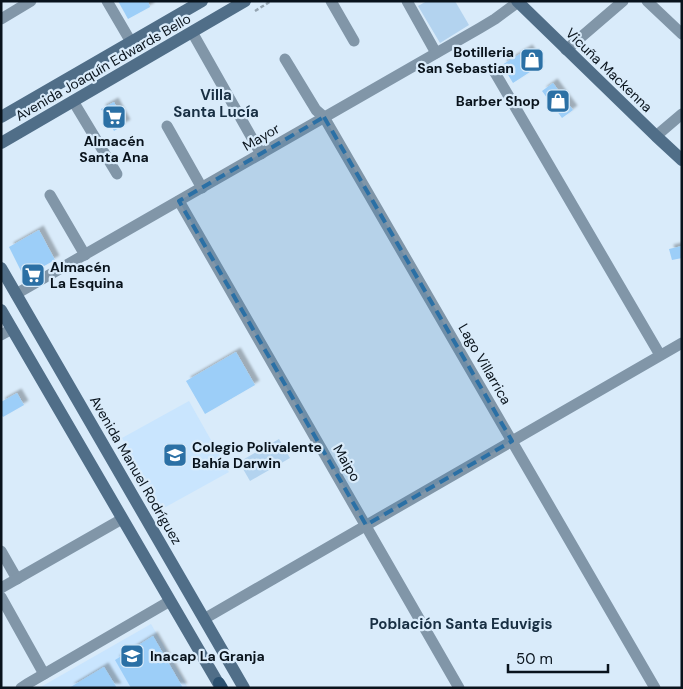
<svg xmlns="http://www.w3.org/2000/svg" width="683" height="689" font-family="'DM Sans',sans-serif">
  <style>
    .built { fill: #c9e5fe }
    .green { fill: #b3d3ef }
    .building { fill: #9ccef8; filter: url(#shadow) }
    .lines { fill: none; stroke-linecap: round; stroke-linejoin: round }
    .path { stroke: #94a4b1; stroke-width: 2.5; stroke-dasharray: 4 2.5; stroke-linecap: butt }
    .street { stroke: #8196a8; stroke-width: 11 }
    .secondary { stroke: #506e88; stroke-width: 12 }
    .primary { stroke: #2c5170; stroke-width: 12 }
    .marked { fill: #2b70a5; fill-opacity: 0.2; stroke: #2b70a5; stroke-width: 4; stroke-dasharray: 10 6; stroke-linejoin: round }
    .labels { text-anchor: middle; stroke-width: 4.5; stroke-linejoin: round; paint-order: stroke }
    .poi-label { font-size: 14px; font-weight: bold; fill: #09131c; stroke: #d9ebfa; text-anchor: start }
    .street-label { font-size: 14px; fill: #09131c; stroke: #d9ebfa }
    .neighbourhood-label { font-size: 15px; font-weight: bold; fill: #182f43; stroke: #d9ebfa }
  </style>
  <defs>
    <filter id="shadow"><feDropShadow dx="4.5" dy="-4.5" stdDeviation="1" flood-color="#0004"/></filter>
  </defs>
  <rect width="100%" height="100%" fill="#d9ebfa"/>
  <g class="built">
    <path d="M189,401L229,472L162,509L122,438Z"/>
    <path d="M151,624L188,688H39Z"/>
  </g>
  <g class="green">
    <path d="M427,1H455L469,25L440,43L418,6Z"/>
    <path d="M279,439L290,458L250,481L239,462Z"/>
  </g>
  <g class="building">
    <path d="M118,1H148L150,7L128,19Z"/>
    <path d="M528,49L539,66L513,83L502,65Z"/>
    <path d="M553,83L573,110L562,118L542,91Z"/>
    <path d="M114,102L126,124L114,131L101,109Z"/>
    <path d="M39,230L55,260L24,277L9,247Z"/>
    <path d="M682,246V258L672,260L669,249Z"/>
    <path d="M236,352L255,385L205,414L186,381Z"/>
    <path d="M17,393L24,405L3,417L1,414V402Z"/>
    <path d="M153,636L183,688H131L115,660Z"/>
    <path d="M104,667L117,688H69Z"/>
  </g>
  <g class="lines">
    <path class="path" d="M255,11L271,1"/>
    <g class="street">
      <path d="M107,1L131,42"/>
      <path d="M331,1L354,41"/>
      <path d="M407,1L436,53"/>
      <path d="M647,1L682,34"/>
      <path d="M1,19L31,1"/>
      <path d="M192,32L261,154"/>
      <path d="M566,50L623,1"/>
      <path d="M285,59L316,110L324,117L328,124L655,688"/>
      <path d="M494,71L660,355"/>
      <path d="M73,101L117,174"/>
      <path d="M167,126L202,188"/>
      <path d="M656,136L682,114"/>
      <path d="M50,195L85,255"/>
      <path d="M179,201L459,688"/>
      <path d="M16,294L480,28L495,19L518,2"/>
      <path d="M1,335L12,329"/>
      <path d="M1,551L17,579"/>
      <path d="M1,588L122,519"/>
      <path d="M1,597L44,674"/>
      <path d="M204,619L682,343"/>
      <path d="M21,688L27,684L170,601"/>
    </g>
    <g class="secondary">
      <path d="M517,1L656,136L682,160"/>
      <path d="M1,117L202,1"/>
      <path d="M1,143L245,1"/>
      <path d="M1,268L244,688"/>
      <path d="M1,310L221,688"/>
    </g>
    <path class="primary" d="M219,683L222,688"/>
  </g>
  <path class="marked" d="M324,117L512,441L366,525L179,201Z"/>
  <defs>
    <g id="shop-square" transform="scale(1.25)"><rect x="-9" y="-9" width="18" height="18" rx="4" fill="#2b70a5" stroke="#d9ebfa"/><path d="M-5-2.5h2.3a2.7 3.5 0 0 1 5.4 0H5L5.5 6h-11ZM-1.5-2.5h3a1.5 2.3 0 0 0-3 0Z" fill="#fff"/></g>
    <g id="supermarket-square" transform="scale(1.25)"><rect x="-9" y="-9" width="18" height="18" rx="4" fill="#2b70a5" stroke="#d9ebfa"/><path d="M-6-5.5h2.5l.6 2H6L4.5 2H-2.5L-4.4-4H-6ZM-1.5 3.2a1.3 1.3 0 1 0 .1 0ZM3 3.2a1.3 1.3 0 1 0 .1 0Z" fill="#fff"/></g>
    <g id="school-square" transform="scale(1.25)"><rect x="-9" y="-9" width="18" height="18" rx="4" fill="#2b70a5" stroke="#d9ebfa"/><path d="M0-5L7-2L0 1L-7-2ZM-4 1L0 2.5L4 1V4Q0 6-4 4Z" fill="#fff"/></g>
    <g id="university-square" transform="scale(1.25)"><rect x="-9" y="-9" width="18" height="18" rx="4" fill="#2b70a5" stroke="#d9ebfa"/><path d="M0-5L7-2L0 1L-7-2ZM-4 1L0 2.5L4 1V4Q0 6-4 4Z" fill="#fff"/></g>
  </defs>
  <g fill-rule="evenodd">
    <use href="#shop-square" x="532" y="60"/>
    <use href="#shop-square" x="558" y="101"/>
    <use href="#supermarket-square" x="114" y="117"/>
    <use href="#supermarket-square" x="33" y="275"/>
    <use href="#school-square" x="175" y="455"/>
    <use href="#university-square" x="132" y="656"/>
  </g>
  <g class="labels">
    <g class="poi-label">
      <text x="514" y="57" text-anchor="end">Botilleria<tspan x="514" dy="16">San Sebastian</tspan></text>
      <text x="540" y="106" text-anchor="end">Barber Shop</text>
      <text x="114" y="146" text-anchor="middle">Almacén<tspan x="114" dy="16">Santa Ana</tspan></text>
      <text x="50" y="272">Almacén<tspan x="50" dy="16">La Esquina</tspan></text>
      <text x="192" y="452">Colegio Polivalente<tspan x="192" dy="16">Bahía Darwin</tspan></text>
      <text x="150" y="661">Inacap La Granja</text>
    </g>
    <g class="street-label">
      <text transform="translate(103 67) rotate(-30)" y="5">Avenida Joaquín Edwards Bello</text>
      <text transform="translate(609 70) rotate(44)" y="5">Vicuña Mackenna</text>
      <text transform="translate(261 137) rotate(-30)" y="5">Mayor</text>
      <text transform="translate(485 364) rotate(60)" y="5">Lago Villarrica</text>
      <text transform="translate(347 463) rotate(60)" y="5">Maipo</text>
      <text transform="translate(136 470) rotate(60)" y="5">Avenida Manuel Rodríguez</text>
    </g>
    <g class="neighbourhood-label">
      <text x="216" y="100">Villa<tspan x="216" dy="17">Santa Lucía</tspan></text>
      <text x="461" y="629">Población Santa Eduvigis</text>
    </g>
  </g>
  <rect width="683" height="689" fill="none" stroke="#09131c" stroke-width="5"/>
  <path d="M508 664v8h100v-8" fill="none" stroke="#09131c" stroke-width="2.5"/>
  <text x="516" y="664" font-size="15" fill="#09131c" stroke="#d9ebfa" stroke-width="4" paint-order="stroke">50 m</text>
</svg>
